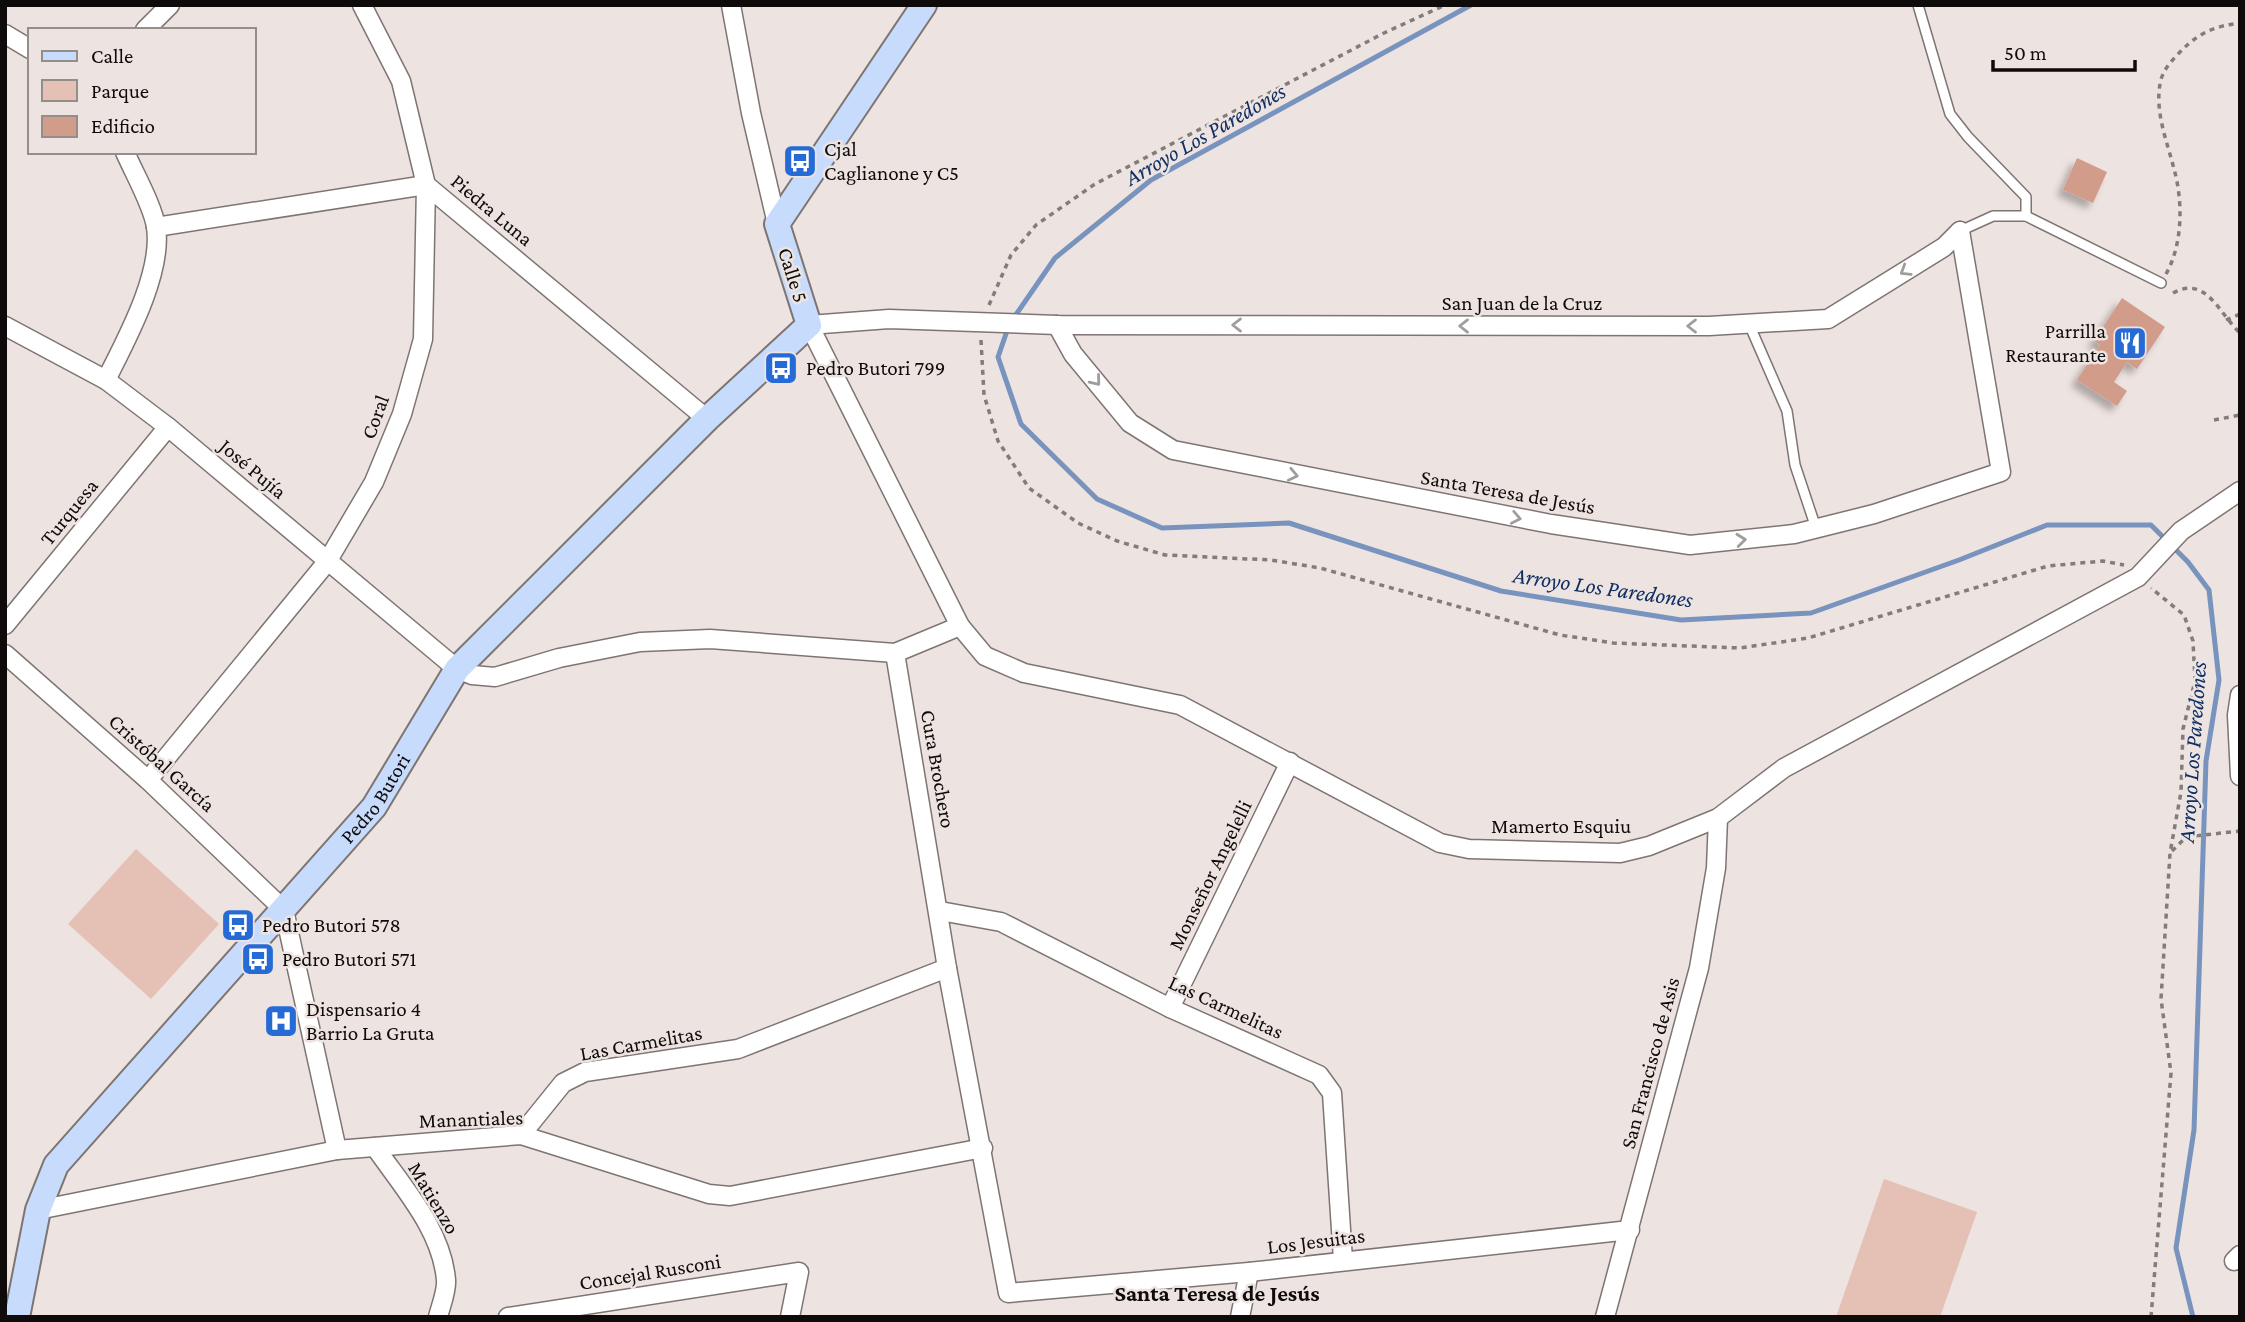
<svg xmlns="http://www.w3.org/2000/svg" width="2245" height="1322" font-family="'Crimson Pro',serif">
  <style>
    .green { fill: #e5c0b4 }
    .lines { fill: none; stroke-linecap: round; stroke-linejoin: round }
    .stream { stroke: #7893bd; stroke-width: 5 }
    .building { fill: #d29c8a; filter: url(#shadow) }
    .lane-casing { stroke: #7e7572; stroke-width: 12 }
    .street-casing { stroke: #7e7572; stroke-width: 21 }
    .secondary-casing { stroke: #7e7572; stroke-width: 28 }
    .path { stroke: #827c7a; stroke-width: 3.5; stroke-dasharray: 5 5; stroke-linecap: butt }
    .lane { stroke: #fff; stroke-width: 9 }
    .street { stroke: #fff; stroke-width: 18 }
    .secondary { stroke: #c7dcfd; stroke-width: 24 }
    .oneway { stroke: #9f9d9d }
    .labels { text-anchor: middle; stroke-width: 5; stroke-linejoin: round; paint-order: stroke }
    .poi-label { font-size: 21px; fill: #0e0b0a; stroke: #ede3e0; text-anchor: start }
    .street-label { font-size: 21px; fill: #0e0b0a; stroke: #ede3e0 }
    .water-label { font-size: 23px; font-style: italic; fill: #0f2f63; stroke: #ede3e0 }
    .neighbourhood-label { font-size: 23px; font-weight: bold; fill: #0e0b0a; stroke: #ede3e0 }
  </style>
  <defs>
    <filter id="shadow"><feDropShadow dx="-6" dy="6" stdDeviation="3.5" flood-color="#0004"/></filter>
  </defs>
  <rect width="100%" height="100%" fill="#ede3e0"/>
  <g class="green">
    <path d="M136,849L219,924L151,999L68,924Z"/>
    <path d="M1884,1179L1977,1212L1940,1317H1836Z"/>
  </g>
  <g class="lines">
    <g class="stream">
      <path d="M1013,319L1055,258L1151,180L1471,5"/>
      <path d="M1008,328L998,357L1021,424L1097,499L1162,528L1289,523L1501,591L1681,620L1811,613L1959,560L2047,525H2151L2188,562L2209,590L2219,680L2206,761L2194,1130L2176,1248L2193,1317"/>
    </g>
  </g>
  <g class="building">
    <path d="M2077,158L2107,172L2093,203L2063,190Z"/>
    <path d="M2122,298L2165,327L2137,369L2127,362L2114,382L2127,391L2117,406L2077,380L2100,345L2094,341Z"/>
  </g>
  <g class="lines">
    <g class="lane-casing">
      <g id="lane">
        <path d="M1918,5L1950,114L1968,137L2026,197V216"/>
        <path d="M1960,231L1993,216H2026L2161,283"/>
        <path d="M1749,324L1787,411L1795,465L1816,528"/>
      </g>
    </g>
    <g class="street-casing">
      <g id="street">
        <path d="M731,5L751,113L777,224"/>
        <path d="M145,30L170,5"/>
        <path d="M5,34L30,49"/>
        <path d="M156,227L426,185L707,419"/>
        <path d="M1057,325L1073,354L1130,423L1173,450L1551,524L1690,545L1794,534L1874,514L2001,472L1960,231"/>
        <path d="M5,326L106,380L168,427L457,669L472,675L495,677L559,658L640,642L710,639L895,653"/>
        <path d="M106,380C126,340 163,273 156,227C153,206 134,173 125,152"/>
        <path d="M5,625L168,427"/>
        <path d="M960,626L985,656L1024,673L1180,705L1440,843L1469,849L1620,853L1649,846L1718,818L1784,768L2138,577L2181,531L2240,491"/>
        <path d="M5,654L148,780L284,910L337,1150"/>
        <path d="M2240,695L2237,715L2240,776"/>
        <path d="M148,780L327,562L374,482L402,414L423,339L426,185L401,81L362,5"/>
        <path d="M940,911L1001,922L1170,1008L1319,1075L1332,1093L1343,1260"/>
        <path d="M1170,1008L1290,762"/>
        <path d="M521,1135L563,1083L585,1072L738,1049L947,968"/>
        <path d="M375,1147C402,1186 442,1230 446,1280C447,1291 441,1305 438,1317"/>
        <path d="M38,1210L337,1150L521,1135L709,1194L730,1196L983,1148"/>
        <path d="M1630,1230L1249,1272L1008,1293L947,968L895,653L960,626L809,325L889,319L1057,325L1709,326L1828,319L1944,247L1960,231"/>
        <path d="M2234,1261L2240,1255"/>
        <path d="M508,1317L799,1272L790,1317"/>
        <path d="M1240,1317L1249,1272"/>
        <path d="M1605,1317L1699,968L1716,868L1718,818"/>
      </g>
    </g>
    <g class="secondary-casing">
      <g id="secondary">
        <path id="s1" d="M17,1317L38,1210L56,1165L374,807L457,669L707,419L809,325L777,224L924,5"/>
      </g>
    </g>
    <g class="path">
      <path d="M2166,274C2183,244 2183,201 2174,169C2167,141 2155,113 2160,84C2162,70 2173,59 2183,49C2200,32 2216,26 2240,23"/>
      <path d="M2173,293C2206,275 2218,312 2240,333"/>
      <path d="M989,305L1011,255L1036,225L1095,184L1384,33L1445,5"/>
      <path d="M2226,320L2240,314"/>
      <path d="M981,340L984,395L998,441L1029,488L1078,523L1117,541L1165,555L1271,560L1320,568L1560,635L1613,643L1740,648L1808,638L2048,566L2103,561L2124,565"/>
      <path d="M2214,420L2240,415"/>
      <path d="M2172,851L2186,837L2240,831"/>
      <path d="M2151,1317L2171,1073L2161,999L2170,853L2181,792L2183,729L2195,681L2193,641L2184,615L2151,588"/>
    </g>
    <use href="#lane" class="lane"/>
    <use href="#street" class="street"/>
    <use href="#secondary" class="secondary"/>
  </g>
  <defs><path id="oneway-chevron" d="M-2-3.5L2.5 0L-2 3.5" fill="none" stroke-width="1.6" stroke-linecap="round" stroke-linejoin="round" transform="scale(1.75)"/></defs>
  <g class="oneway">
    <use href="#oneway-chevron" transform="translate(1905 271) rotate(148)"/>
    <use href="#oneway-chevron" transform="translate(1237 325) rotate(-180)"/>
    <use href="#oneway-chevron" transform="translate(1464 326) rotate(-180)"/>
    <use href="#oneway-chevron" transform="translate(1692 326) rotate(-180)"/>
    <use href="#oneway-chevron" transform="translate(1096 381) rotate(51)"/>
    <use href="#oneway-chevron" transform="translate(1293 475) rotate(12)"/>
    <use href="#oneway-chevron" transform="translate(1516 518) rotate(11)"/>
    <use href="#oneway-chevron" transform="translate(1741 540) rotate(-6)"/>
  </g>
  <defs>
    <g id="bus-square" transform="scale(1.75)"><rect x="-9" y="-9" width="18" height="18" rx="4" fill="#266ad6" stroke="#ede3e0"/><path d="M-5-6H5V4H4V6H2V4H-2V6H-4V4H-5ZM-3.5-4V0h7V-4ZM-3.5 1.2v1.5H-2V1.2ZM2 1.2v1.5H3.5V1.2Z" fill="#fff"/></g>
    <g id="restaurant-square" transform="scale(1.75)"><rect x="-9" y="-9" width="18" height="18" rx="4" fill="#266ad6" stroke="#ede3e0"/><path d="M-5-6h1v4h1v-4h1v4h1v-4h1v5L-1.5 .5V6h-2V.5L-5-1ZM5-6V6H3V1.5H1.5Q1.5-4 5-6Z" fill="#fff"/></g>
    <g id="hospital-square" transform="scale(1.75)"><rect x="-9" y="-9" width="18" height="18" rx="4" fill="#266ad6" stroke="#ede3e0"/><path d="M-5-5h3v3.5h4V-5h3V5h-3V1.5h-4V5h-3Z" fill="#fff"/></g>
  </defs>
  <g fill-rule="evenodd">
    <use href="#bus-square" x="800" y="161"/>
    <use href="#restaurant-square" x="2130" y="343"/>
    <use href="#bus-square" x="781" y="368"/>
    <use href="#bus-square" x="238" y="925"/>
    <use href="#bus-square" x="258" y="959"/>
    <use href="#hospital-square" x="281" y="1021"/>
  </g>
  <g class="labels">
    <g class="poi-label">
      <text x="824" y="156">Cjal<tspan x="824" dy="24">Caglianone y C5</tspan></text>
      <text x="2106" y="338" text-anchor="end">Parrilla<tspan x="2106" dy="24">Restaurante</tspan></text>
      <text x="806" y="375">Pedro Butori 799</text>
      <text x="262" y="932">Pedro Butori 578</text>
      <text x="282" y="966">Pedro Butori 571</text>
      <text x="306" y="1016">Dispensario 4<tspan x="306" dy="24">Barrio La Gruta</tspan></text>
    </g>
    <g class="street-label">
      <text transform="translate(492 210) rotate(40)" y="7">Piedra Luna</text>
      <text transform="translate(793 275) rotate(72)" y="7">Calle 5</text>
      <text x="1522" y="310">San Juan de la Cruz</text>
      <text transform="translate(375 417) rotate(-70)" y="7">Coral</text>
      <text transform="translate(253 469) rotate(40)" y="7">José Pujía</text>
      <text transform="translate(1508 492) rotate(10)" y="7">Santa Teresa de Jesús</text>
      <text transform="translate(69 512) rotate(-51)" y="7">Turquesa</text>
      <text transform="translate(162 763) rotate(42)" y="7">Cristóbal García</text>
      <text transform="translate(938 769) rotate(80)" y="7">Cura Brochero</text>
      <text dy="7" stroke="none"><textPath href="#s1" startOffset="644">Pedro Butori</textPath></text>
      <text x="1561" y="833">Mamerto Esquiu</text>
      <text transform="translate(1210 875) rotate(-64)" y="7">Monseñor Angelelli</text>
      <text transform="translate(1226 1007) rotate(25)" y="7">Las Carmelitas</text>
      <text transform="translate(641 1043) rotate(-10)" y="7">Las Carmelitas</text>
      <text transform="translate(1650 1063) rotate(-75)" y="7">San Francisco de Asis</text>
      <text transform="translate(471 1119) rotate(-2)" y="7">Manantiales</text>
      <text transform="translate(434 1198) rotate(59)" y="7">Matienzo</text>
      <text transform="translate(1316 1241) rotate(-7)" y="7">Los Jesuitas</text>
      <text transform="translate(650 1272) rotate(-9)" y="7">Concejal Rusconi</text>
    </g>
    <g class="water-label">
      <text transform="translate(1205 134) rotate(-30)" y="8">Arroyo Los Paredones</text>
      <text transform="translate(1603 587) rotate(8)" y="8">Arroyo Los Paredones</text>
      <text transform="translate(2192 752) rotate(-86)" y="8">Arroyo Los Paredones</text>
    </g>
    <g class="neighbourhood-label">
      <text x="1217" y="1301">Santa Teresa de Jesús</text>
    </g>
  </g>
  <rect width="2245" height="1322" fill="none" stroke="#0e0b0a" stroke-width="14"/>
  <rect x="28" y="28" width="228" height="126" fill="#ede3e0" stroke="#948d8a" stroke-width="2"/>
  <rect x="42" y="51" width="35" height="10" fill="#c7dcfd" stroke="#948d8a" stroke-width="2"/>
  <text x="91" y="63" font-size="21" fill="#0e0b0a">Calle</text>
  <rect x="42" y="80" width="35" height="21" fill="#e5c0b4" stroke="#948d8a" stroke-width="2"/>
  <text x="91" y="98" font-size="21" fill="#0e0b0a">Parque</text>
  <rect x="42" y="116" width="35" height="21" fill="#d29c8a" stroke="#948d8a" stroke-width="2"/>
  <text x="91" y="133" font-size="21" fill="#0e0b0a">Edificio</text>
  <path d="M1993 60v10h142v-10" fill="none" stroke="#0e0b0a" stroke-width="3.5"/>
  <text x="2004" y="60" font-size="21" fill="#0e0b0a" stroke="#ede3e0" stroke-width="5" paint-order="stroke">50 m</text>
</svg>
